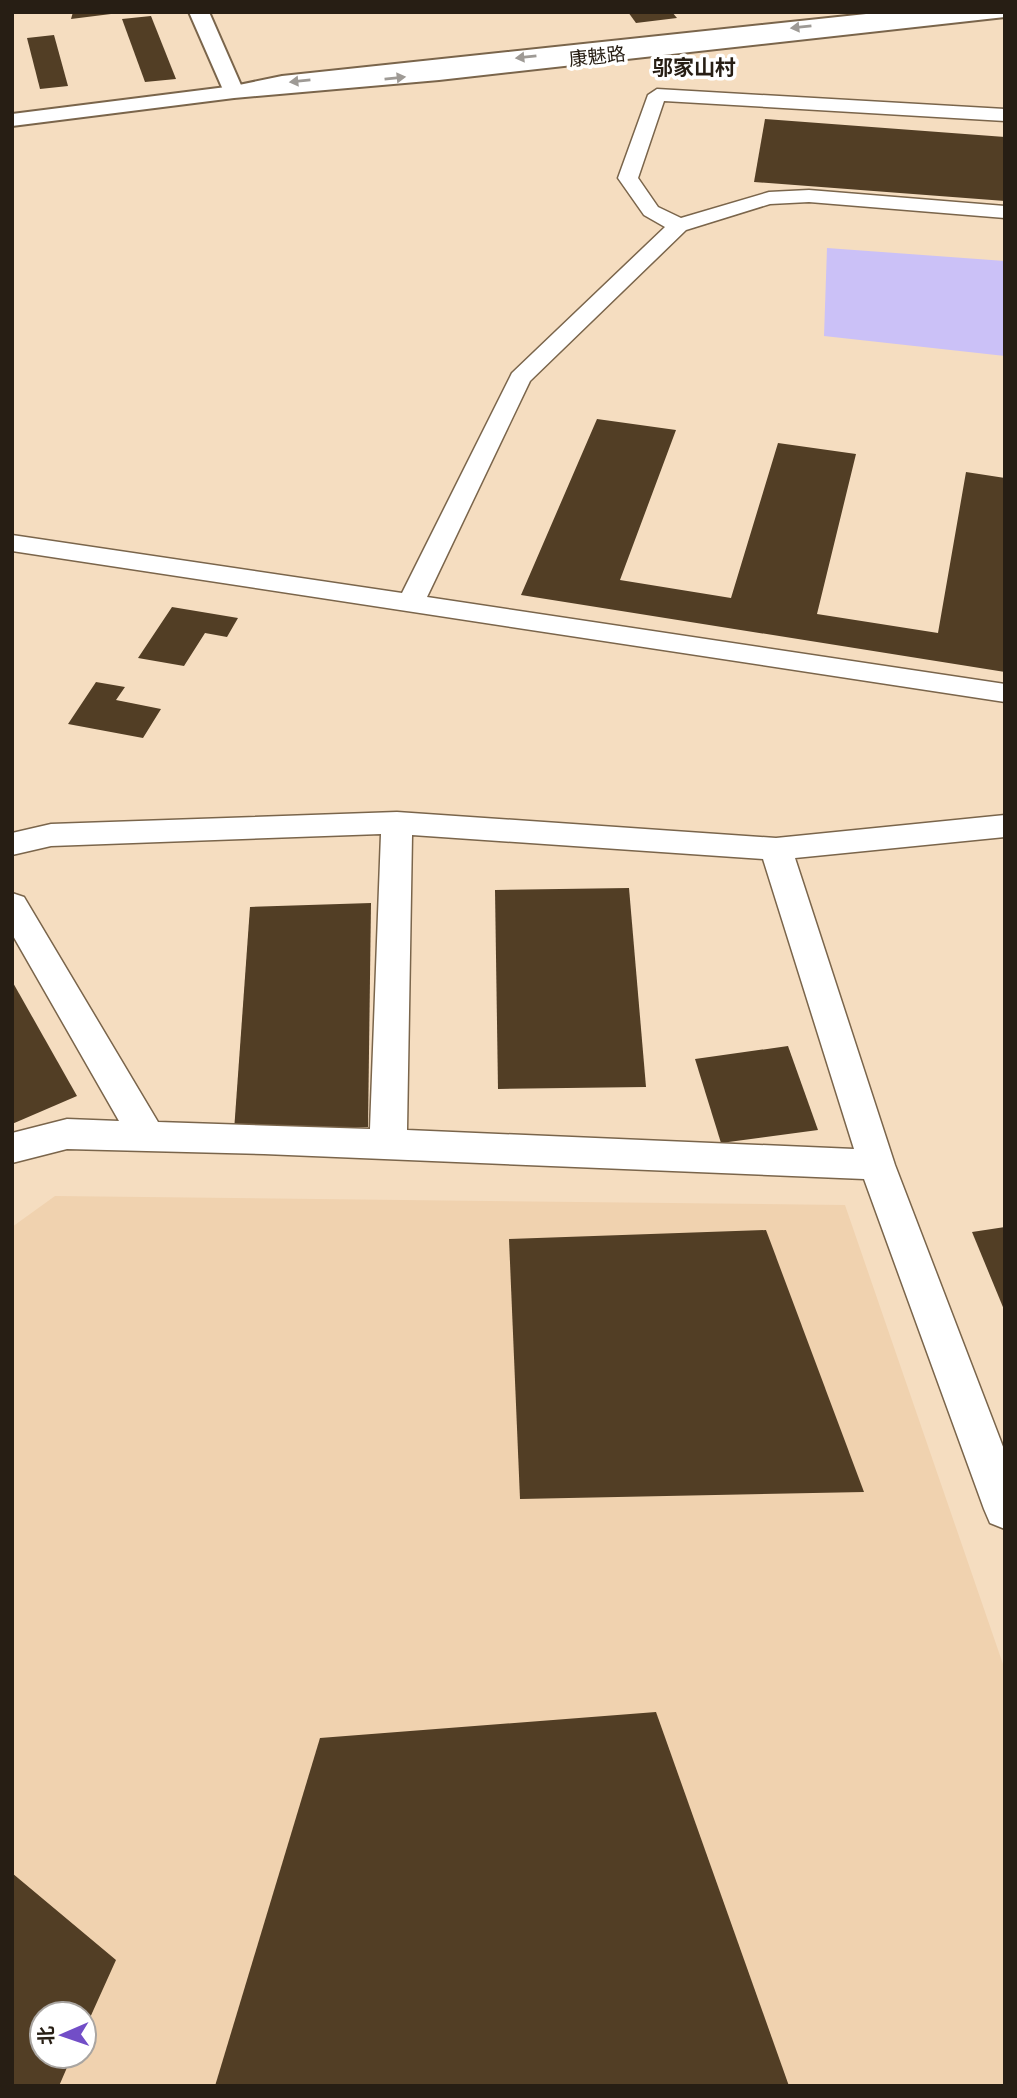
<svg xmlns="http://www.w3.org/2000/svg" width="1017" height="2098" font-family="Quicksand,'Noto Sans SC',sans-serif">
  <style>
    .built { fill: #f0d2af; fill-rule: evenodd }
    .green { fill: #cbc1f7 }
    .building { fill: #523e25 }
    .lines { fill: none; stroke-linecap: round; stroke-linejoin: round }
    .minor-casing { stroke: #7a654b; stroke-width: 3 }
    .tertiary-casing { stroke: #7a654b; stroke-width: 4 }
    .secondary-casing { stroke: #7a654b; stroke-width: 4 }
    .minor { fill: #fff; fill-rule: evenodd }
    .tertiary { fill: #fff; fill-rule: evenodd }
    .secondary { fill: #fff; fill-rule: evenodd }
    .oneway { fill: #9e9a95 }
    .labels { text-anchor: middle; stroke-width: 7; stroke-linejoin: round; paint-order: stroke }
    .far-street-label { font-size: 19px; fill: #271e14; stroke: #fff }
    .far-quarter-label { font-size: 21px; font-weight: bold; fill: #271e14; stroke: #fff }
  </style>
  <rect width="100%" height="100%" fill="#f5ddc0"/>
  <path class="built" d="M55,1196L845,1205L1005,1670V2086H12V1227ZM42,2014H84V2056H42Z"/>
  <path class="green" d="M827,248L1005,261V356L824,336Z"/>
  <g class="building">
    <path d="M73,12H111V14L71,19Z"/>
    <path d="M628,12H672L677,18L636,23Z"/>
    <path d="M151,16L176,79L145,82L122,19Z"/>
    <path d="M54,35L68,86L40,89L27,38Z"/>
    <path d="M765,119L1005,137V201L754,182Z"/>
    <path d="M597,419L676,430L620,580L731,598L778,443L856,454L817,614L938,633L966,472L1005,478V672L521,595Z"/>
    <path d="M172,607L238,618L227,637L205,633L184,666L138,658Z"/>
    <path d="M96,682L125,687L116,700L161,709L143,738L68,724Z"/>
    <path d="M629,888L646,1087L498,1089L495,890Z"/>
    <path d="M371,903L368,1127L234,1131L250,907Z"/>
    <path d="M12,981L77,1096L12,1124Z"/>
    <path d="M788,1046L818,1130L721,1143L695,1059Z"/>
    <path d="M1005,1227V1312L972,1232Z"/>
    <path d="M766,1230L864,1492L520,1499L509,1239Z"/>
    <path d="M656,1712L789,2086H215L320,1738Z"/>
    <path d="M12,1873L116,1960L84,2031V2014H42V2056H72L59,2086H12Z"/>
  </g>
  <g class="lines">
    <g class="minor-casing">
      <g id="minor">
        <path d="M657,89L1005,109V121L664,101L638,178L658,207L681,218L769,192L809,190L1005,206V218L809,202L770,204L686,230L530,381L427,597L1005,684V702L12,551V535L402,593L512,373L665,227L644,215L618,178L648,95Z"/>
        <path d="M397,812L776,838L1005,815V837L795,858L895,1165L1005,1452V1529L990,1523L984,1509L864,1179L264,1154L67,1149L12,1163V1133L67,1119L119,1121L12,934V893L24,897L158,1122L370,1129L381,834L51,846L12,855V833L51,824ZM412,835L763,859L854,1149L407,1130Z"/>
      </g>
    </g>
    <g class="tertiary-casing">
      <path id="tertiary" d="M189,12H209L244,92L241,96H227L224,92Z"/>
    </g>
    <g class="secondary-casing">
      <path id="secondary" d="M885,12H1005V17L439,80L234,98L12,126V114L234,86L282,76Z"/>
    </g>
    <use href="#minor" class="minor"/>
    <use href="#tertiary" class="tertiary"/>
    <use href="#secondary" class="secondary"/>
  </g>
  <defs><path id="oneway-solid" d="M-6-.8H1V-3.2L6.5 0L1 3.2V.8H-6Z" transform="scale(1.75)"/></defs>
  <g class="oneway">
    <use href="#oneway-solid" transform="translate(801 27) rotate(174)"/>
    <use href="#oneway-solid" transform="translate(526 57) rotate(174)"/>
    <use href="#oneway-solid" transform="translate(395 78) rotate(-6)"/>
    <use href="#oneway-solid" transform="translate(300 81) rotate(174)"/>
  </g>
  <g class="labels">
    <g class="far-street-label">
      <text transform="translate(597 56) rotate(-6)" y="7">康魅路</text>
    </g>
    <g class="far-quarter-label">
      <text x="694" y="75">邬家山村</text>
    </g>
  </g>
  <rect width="1017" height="2098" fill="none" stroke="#271e14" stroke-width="28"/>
  <g transform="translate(63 2035) rotate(268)"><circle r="33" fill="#ffffff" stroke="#a9a5a1" stroke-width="2"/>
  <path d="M0-5L12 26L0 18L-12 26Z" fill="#724ec7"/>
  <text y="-10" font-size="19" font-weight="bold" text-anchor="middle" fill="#271e14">北</text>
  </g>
</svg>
